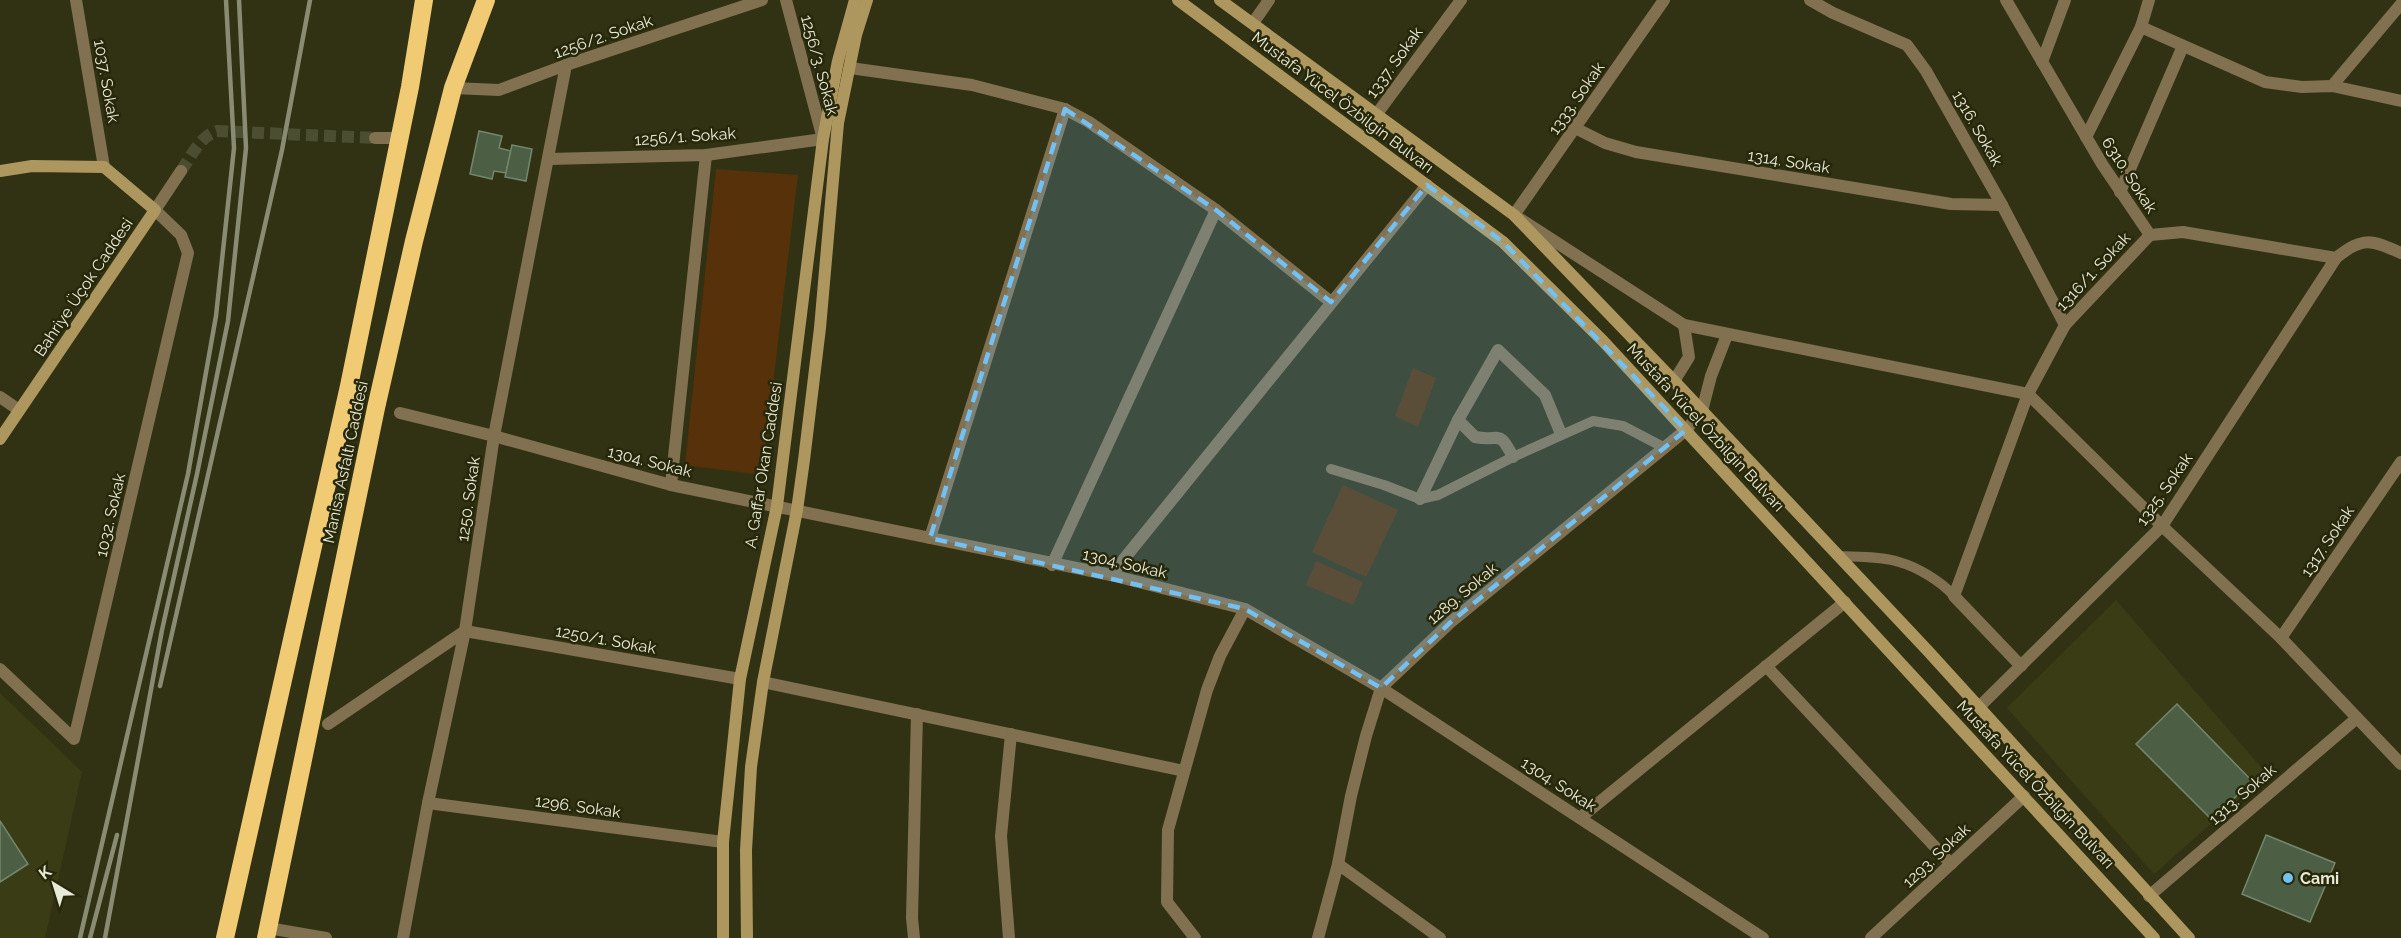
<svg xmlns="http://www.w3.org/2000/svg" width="2401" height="938" font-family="Raleway,sans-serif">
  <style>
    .built { fill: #3a3c16 }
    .green { fill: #56310a }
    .building { fill: #4c5f45; stroke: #73876c; stroke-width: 1.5 }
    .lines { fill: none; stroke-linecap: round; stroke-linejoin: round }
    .street-tunnel { stroke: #4c4e31; stroke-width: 12; stroke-dasharray: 12 6; stroke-linecap: butt }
    .lane { stroke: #817150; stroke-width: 10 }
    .street { stroke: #817150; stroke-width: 12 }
    .secondary { stroke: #ae965f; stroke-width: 12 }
    .highway { stroke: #f1cb73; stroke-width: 18 }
    .rail { stroke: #898b73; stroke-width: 4.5 }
    .marked { fill: #71c1f5; fill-opacity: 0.2; stroke: #71c1f5; stroke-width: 4.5; stroke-dasharray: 12 8; stroke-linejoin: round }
    .poi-dot { fill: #71c1f5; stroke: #27280a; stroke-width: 2 }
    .labels { text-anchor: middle; stroke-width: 5; stroke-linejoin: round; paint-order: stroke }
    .street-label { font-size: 16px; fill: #e8ead8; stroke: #27280a }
    .poi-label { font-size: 16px; font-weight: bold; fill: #e8ead8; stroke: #27280a; text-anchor: start }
  </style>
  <rect width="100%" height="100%" fill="#313214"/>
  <g class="built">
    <path d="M2116,600L2267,774L2154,874L2007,708Z"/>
    <path d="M0,693L82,772L45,938H0Z"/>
  </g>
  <g class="green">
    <path d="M716,169L798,175L762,475L685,465Z"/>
    <path d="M1413,368L1436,378L1418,427L1395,416Z"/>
    <path d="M1343,485L1398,510L1366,577L1312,552Z"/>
    <path d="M1316,561L1363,582L1353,605L1306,585Z"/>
  </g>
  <g class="building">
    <path d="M479,131L502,136L499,148L511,151L506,173L494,171L492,179L470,174Z"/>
    <path d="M512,145L532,149L526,181L505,177Z"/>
    <path d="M2177,704L2252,781L2212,820L2136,744Z"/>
    <path d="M0,821L28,864L0,882Z"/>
    <path d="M2266,835L2335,863L2310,922L2242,894Z"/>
  </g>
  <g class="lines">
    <path class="street-tunnel" d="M181,171C191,157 200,136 217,131L375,138"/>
    <g class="lane">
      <path d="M1331,469L1384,485L1420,499L1438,495L1513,457L1593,421L1623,426L1665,448"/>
      <path d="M1838,556C1857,557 1881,556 1899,562C1917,567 1941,581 1954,596"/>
    </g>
    <g class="street">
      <path d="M76,0L104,167"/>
      <path d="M1664,0L1514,215L1684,325L2028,394L2162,526L2281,638L2401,764"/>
      <path d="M1810,0L1833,13L1907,45L1926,71L2002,205L2065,325"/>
      <path d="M2006,0L2102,164L2150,235L2183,232L2336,258"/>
      <path d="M1253,23L1269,0"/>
      <path d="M2141,27L2265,82L2302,87L2332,86L2401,101"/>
      <path d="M2042,62L2065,0"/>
      <path d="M850,68L972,85L1065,109L1089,122L1216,210L1331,302"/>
      <path d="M2332,86L2401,4"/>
      <path d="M453,88L499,90L566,65L762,0"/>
      <path d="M1376,115L1461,0"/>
      <path d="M1575,128L1605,143L1636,152L1951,204L2002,205"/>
      <path d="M2086,137L2141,27L2149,0"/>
      <path d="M375,138H400"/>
      <path d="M549,159L706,155L823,139L786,0"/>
      <path d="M2120,192L2183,46"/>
      <path d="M1674,381L1689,357L1684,325"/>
      <path d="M0,397L19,410"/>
      <path d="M400,413L494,436L671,485L1111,575L1245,609L1381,688L1763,938"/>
      <path d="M1458,420L1475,437C1501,442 1498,428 1513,457"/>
      <path d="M671,485L706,155"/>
      <path d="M1420,499L1458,420L1498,350L1545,395L1561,434"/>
      <path d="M930,538L1065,109"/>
      <path d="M1052,565L1216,210"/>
      <path d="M1111,575L1427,185"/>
      <path d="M2281,638L2401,462"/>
      <path d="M1766,666L1951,864"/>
      <path d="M2021,666L1954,596L2028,394L2065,325L2150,235"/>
      <path d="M0,669L74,739L188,253L181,235L155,210L181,171"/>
      <path d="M763,682L1184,771"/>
      <path d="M1979,707L2162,526L2336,258C2362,236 2372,240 2401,253"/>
      <path d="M328,724L465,631L740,679"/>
      <path d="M428,803L723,842"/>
      <path d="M1580,818L1845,602"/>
      <path d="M1338,864L1440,938"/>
      <path d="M2149,896L2357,718"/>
      <path d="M268,928L326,938"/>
      <path d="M403,938L428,803L465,631L494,436L566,65"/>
      <path d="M914,938L912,918L917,714"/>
      <path d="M1009,938L1001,836L1011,734"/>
      <path d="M1195,938L1167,902L1168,830L1207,690L1220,656L1245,609"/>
      <path d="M1318,938L1338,864L1351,796L1366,736L1381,688L1452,621L1686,430L1702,411L1711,376L1727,335"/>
      <path d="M1871,938L2024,796"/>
    </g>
    <g class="secondary">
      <path d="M1178,0L1503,242L1603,341L2154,938"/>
      <path d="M1220,0L1514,215L1674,381L1928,651L2189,938"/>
      <path d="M0,171L32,166L104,167L155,210L0,439"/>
      <path d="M723,938V842L740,679L777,506L823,139L838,61L855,0"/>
      <path d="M747,938L746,850L751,767L763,682L797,510L804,460L820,328L838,123L856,35L867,0"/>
    </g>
    <g class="highway">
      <path d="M225,938L349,386L410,87L424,0"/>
      <path d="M266,938L376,408L414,241L453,88L486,0"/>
    </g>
    <g class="rail">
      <path d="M160,686L282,150L310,0"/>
      <path d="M80,938L188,474L216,316L234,148L226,0"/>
      <path d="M90,938L117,835"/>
      <path d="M105,938L162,630L197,474L228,321L246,148L239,0"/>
    </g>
  </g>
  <path class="marked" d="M1065,109L1216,210L1331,302L1427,185L1503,242L1686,430L1452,621L1381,688L1245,609L930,538Z"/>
  <circle class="poi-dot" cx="2288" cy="878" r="6"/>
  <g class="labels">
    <g class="street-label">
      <text transform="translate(603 36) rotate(-19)" y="6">1256/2. Sokak</text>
      <text transform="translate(1394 62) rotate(-54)" y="6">1337. Sokak</text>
      <text transform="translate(820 65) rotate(75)" y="6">1256/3. Sokak</text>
      <text transform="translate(107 81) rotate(80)" y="6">1037. Sokak</text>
      <text transform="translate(1576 98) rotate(-55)" y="6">1333. Sokak</text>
      <text transform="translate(1343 102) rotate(37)" y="6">Mustafa Yücel Özbilgin Bulvarı</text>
      <text transform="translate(1978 128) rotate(60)" y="6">1316. Sokak</text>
      <text transform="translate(685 136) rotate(-4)" y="6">1256/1. Sokak</text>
      <text transform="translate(1789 161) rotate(9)" y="6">1314. Sokak</text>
      <text transform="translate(2130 175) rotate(57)" y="6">6310. Sokak</text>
      <text transform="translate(2093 271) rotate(-47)" y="6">1316/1. Sokak</text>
      <text transform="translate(83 287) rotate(-56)" y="6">Bahriye Üçok Caddesi</text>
      <text transform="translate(1706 427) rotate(47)" y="6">Mustafa Yücel Özbilgin Bulvarı</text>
      <text transform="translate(650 461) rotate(14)" y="6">1304. Sokak</text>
      <text transform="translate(345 462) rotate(-78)" y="6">Manisa Asfaltı Caddesi</text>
      <text transform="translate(763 465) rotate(-81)" y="6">A. Gaffar Okan Caddesi</text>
      <text transform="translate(2164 489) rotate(-55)" y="6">1325. Sokak</text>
      <text transform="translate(468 499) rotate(-82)" y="6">1250. Sokak</text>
      <text transform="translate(110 515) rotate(-77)" y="6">1032. Sokak</text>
      <text transform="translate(2327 541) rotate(-56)" y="6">1317. Sokak</text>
      <text transform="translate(1125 563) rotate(13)" y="6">1304. Sokak</text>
      <text transform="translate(1462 593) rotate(-40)" y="6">1289. Sokak</text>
      <text transform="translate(606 639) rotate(10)" y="6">1250/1. Sokak</text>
      <text transform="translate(1559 784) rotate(33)" y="6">1304. Sokak</text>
      <text transform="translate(2036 784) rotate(47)" y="6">Mustafa Yücel Özbilgin Bulvarı</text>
      <text transform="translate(2242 794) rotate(-41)" y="6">1313. Sokak</text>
      <text transform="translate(578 806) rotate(8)" y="6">1296. Sokak</text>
      <text transform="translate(1936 855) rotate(-43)" y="6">1293. Sokak</text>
    </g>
    <g class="poi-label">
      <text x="2300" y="884">Cami</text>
    </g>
  </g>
  <g transform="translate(54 884) rotate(322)" stroke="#27280a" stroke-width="4.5" paint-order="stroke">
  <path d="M0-4.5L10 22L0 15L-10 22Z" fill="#e8ead8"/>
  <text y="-9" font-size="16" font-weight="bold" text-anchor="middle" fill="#e8ead8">K</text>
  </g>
</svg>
